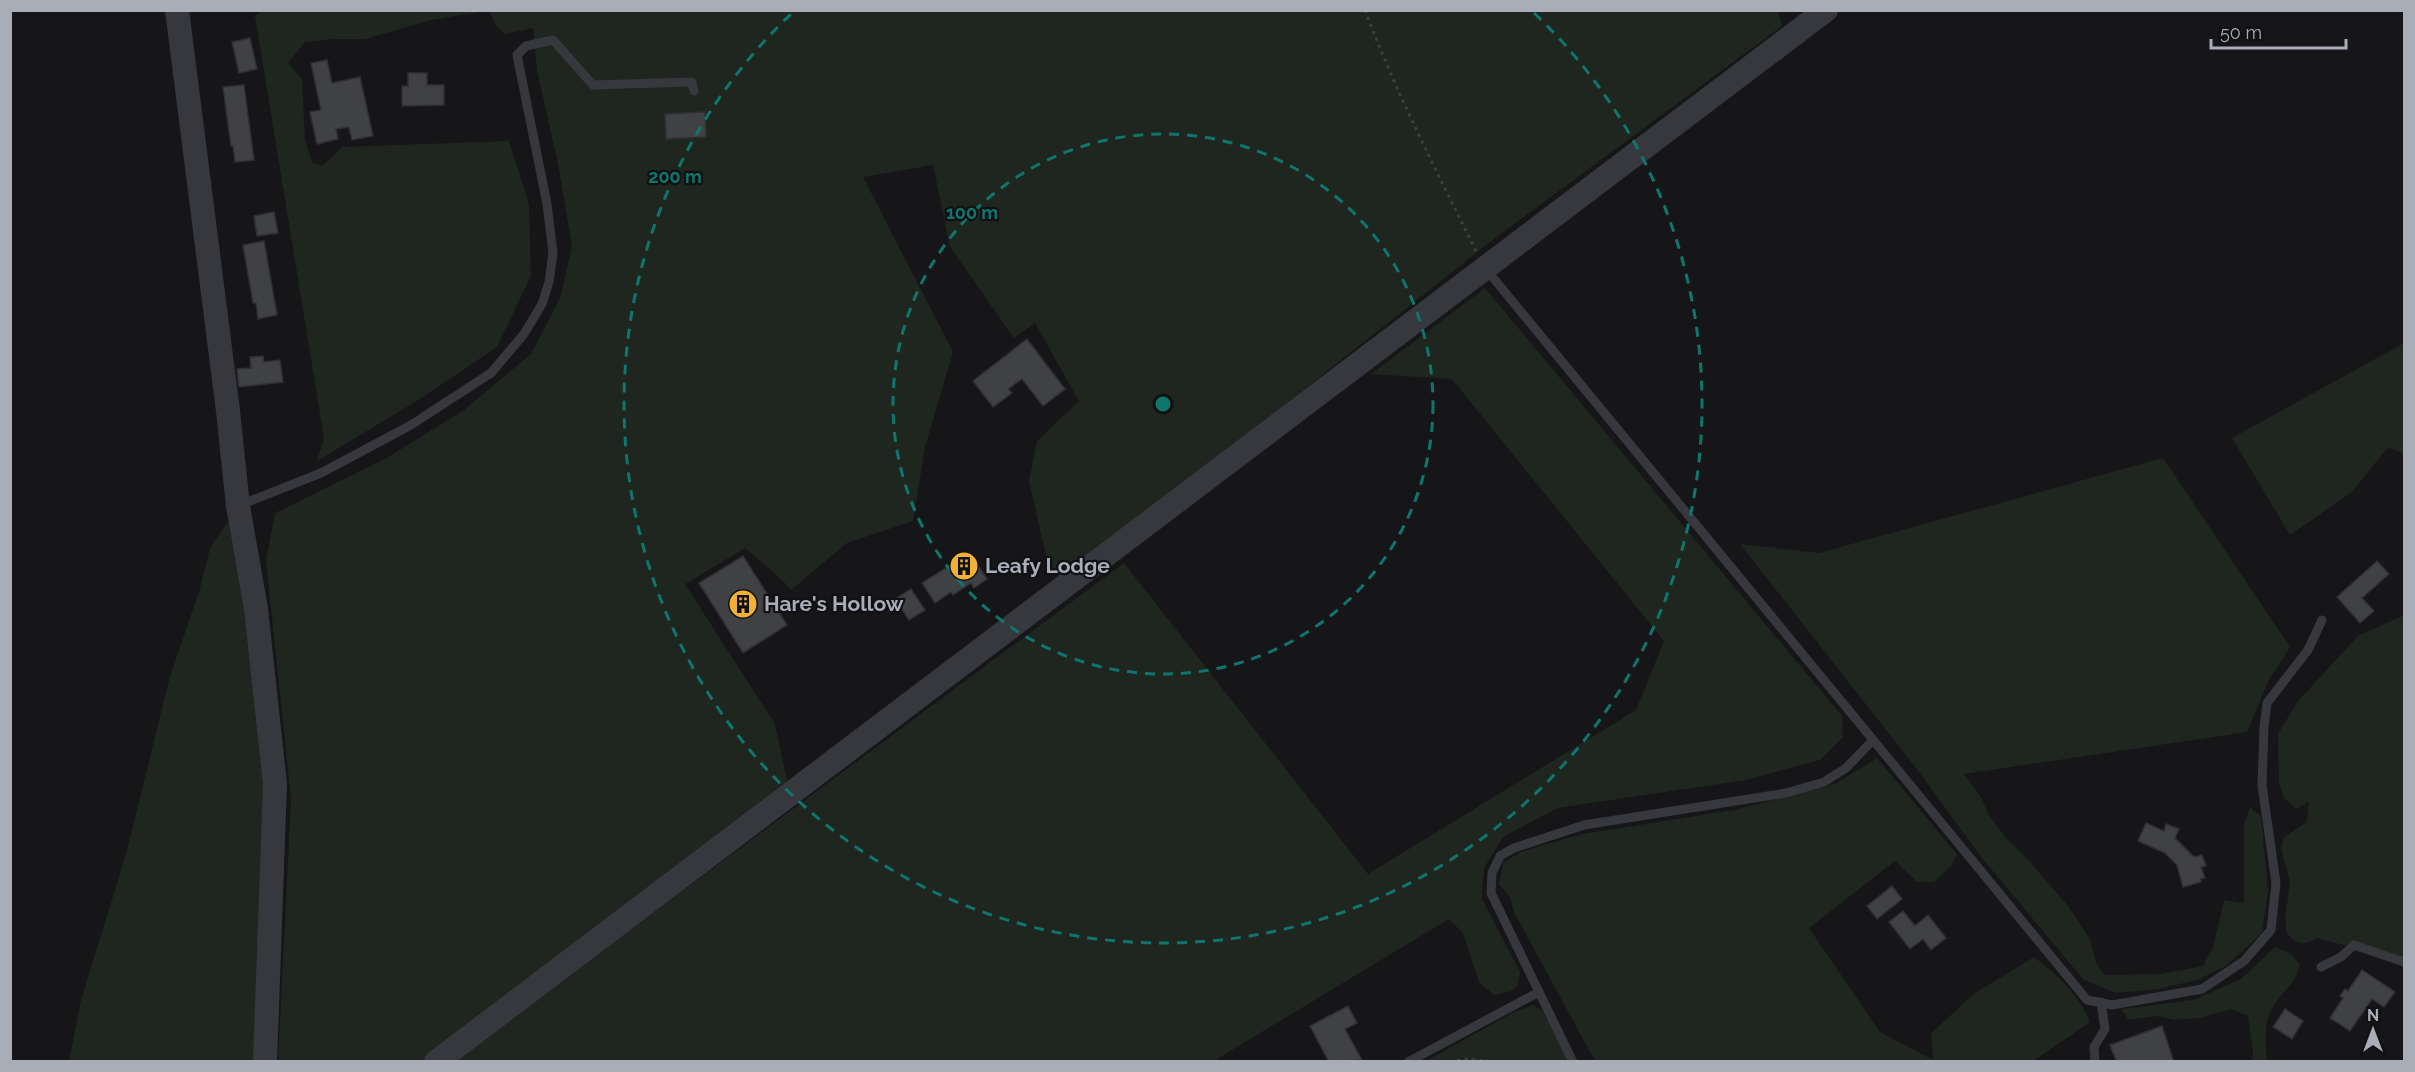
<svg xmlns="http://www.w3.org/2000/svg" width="2415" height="1072" font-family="Raleway,sans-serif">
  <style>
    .green { fill: #1e261f }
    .building { fill: #404145; stroke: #303034; stroke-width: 1.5 }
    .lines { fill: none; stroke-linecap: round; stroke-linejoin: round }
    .path { stroke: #3d3f44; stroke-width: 3; stroke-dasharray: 3 4.5; stroke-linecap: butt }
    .service { stroke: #37383d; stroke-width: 9 }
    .tertiary { stroke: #37383d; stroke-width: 24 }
    .ring { fill: none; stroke: #0f766e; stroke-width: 3; stroke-dasharray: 10 8 }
    .labels { text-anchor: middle; stroke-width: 4.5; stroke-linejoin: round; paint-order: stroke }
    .poi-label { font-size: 21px; font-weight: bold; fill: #a8adb8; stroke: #111113; text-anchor: start }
    .centre { fill: #0f766e; stroke: #111113; stroke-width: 3 }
    .ring-label { font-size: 18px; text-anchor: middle; font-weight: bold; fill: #0f766e; stroke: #111113; stroke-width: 4.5; stroke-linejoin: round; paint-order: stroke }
  </style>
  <rect width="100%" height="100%" fill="#161618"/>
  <g class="green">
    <path d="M261,11H486L431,20L365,39H334L305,42L288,63L302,79L305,140L312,162L322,166L342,147L509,141L529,204L531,276L497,347L420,399L317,461L324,438L255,16Z"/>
    <path d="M489,11H1778L1782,26L1490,242L1311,384L1061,577L1050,573L1029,481L1037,441L1079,401L1035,323L1014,338L950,247L933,165L863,177L953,352L925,447L913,521L847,543L791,590L783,581L745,548L685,584L775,724L787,781L422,1061H278L291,799L266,561L275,513L385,459L464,410L531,354L561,296L572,246L558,164L537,70L533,28L505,34L496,25Z"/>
    <path d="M1485,288L1842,716L1843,737L1820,760L1746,780L1557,808L1503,837L1484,868L1482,899L1520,972L1518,985L1512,991L1494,995L1479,982L1463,933L1449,919L1217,1059L1218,1061L452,1062L1124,563L1368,874L1636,710L1664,641L1452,379L1371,374Z"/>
    <path d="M2404,343V454L2388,447L2352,492L2290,535L2232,438Z"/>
    <path d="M2163,458L2290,647L2269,680L2247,732L1964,774L1982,799L1990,817L2007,839L2031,863L2069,907L2090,939L2096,963L2104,975L2160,974L2203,966L2213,947L2224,900L2244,903V825L2250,807L2261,816L2268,891L2262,933L2226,966L2197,980L2158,989L2115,993L2083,979L1982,858L1916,768L1740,544L1819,553Z"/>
    <path d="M228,521L249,630L266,781L254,1061L69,1062L81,1000L126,854L170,676L199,592L210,548Z"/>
    <path d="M2404,615V961L2317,938C2303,946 2297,945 2287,933L2285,919L2290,882L2281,848L2284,837L2307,822L2309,801L2297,809L2284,798L2279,783L2278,734L2298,701L2358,636Z"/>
    <path d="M1877,758L1957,854L1951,866L1934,882H1917L1895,861L1809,928L1880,1032L1933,1060L1931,1034L1972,995L2034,957C2056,973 2080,996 2090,1022L2033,1061H1595L1514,912L1510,897L1499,884L1503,863L1520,852L1582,834L1734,810L1835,784Z"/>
    <path d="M2275,947L2292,955L2300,965C2294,986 2288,985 2277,1001C2263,1019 2265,1040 2267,1061H2252L2253,1053L2248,1016L2231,1009L2200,1018L2176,1020L2157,1016L2128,1020L2122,1009L2194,1000L2241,979Z"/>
    <path d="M1533,1005L1543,1011L1569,1062H1424L1514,1012Z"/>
  </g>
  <g class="building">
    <path d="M250,38L257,69L239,73L232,42Z"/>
    <path d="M327,60L332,83L360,77L373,136L352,140L349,127L336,129L338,139L317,144L310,112L321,110L311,63Z"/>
    <path d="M408,73H427V85H444V105L402,106V86H408Z"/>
    <path d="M244,85L254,160L235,162L233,146H231L223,87Z"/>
    <path d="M705,112L706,137L666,139L665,114Z"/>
    <path d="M274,212L278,233L257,236L254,216Z"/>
    <path d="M264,241L277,315L258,319L256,303H253L243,245Z"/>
    <path d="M1027,339L1065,389L1043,406L1022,379L1008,389L1012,393L993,407L973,381Z"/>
    <path d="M263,356L264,362L280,360L283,382L239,387L237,369L251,368L250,357Z"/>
    <path d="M970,553L987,579L974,588L971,583L953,595L951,592L935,603L922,583Z"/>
    <path d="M743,556L787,625L743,653L699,583Z"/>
    <path d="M2377,561L2389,574L2362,598L2374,611L2360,623L2337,597Z"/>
    <path d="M911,589L925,610L909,620L895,599Z"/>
    <path d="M2146,823L2164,831L2166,824L2179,829L2175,838L2194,857L2202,855L2206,866L2201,867L2205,878L2200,879L2201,882L2183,887L2177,865L2165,853L2138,841Z"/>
    <path d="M1892,886L1902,899L1877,919L1867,906Z"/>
    <path d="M1903,911L1915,926L1928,915L1946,938L1931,950L1923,939L1910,949L1889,922Z"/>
    <path d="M2362,970L2395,992L2384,1007L2372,999L2350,1031L2330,1018L2343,998L2340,996L2345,989L2348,991Z"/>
    <path d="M1348,1006L1357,1023L1345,1029L1362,1060L1329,1062L1310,1026Z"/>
    <path d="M2285,1009L2303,1021L2292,1039L2273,1027Z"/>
    <path d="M2162,1026L2174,1062H2112L2116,1060L2110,1045Z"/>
  </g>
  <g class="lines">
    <g class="path">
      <path d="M1365,10C1396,93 1437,172 1476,251"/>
      <path d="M1450,1062L1465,1059L1496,1062"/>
    </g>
    <g class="service">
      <path d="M1485,268L2087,1000L2112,1005L2202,989L2244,961L2271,930L2276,883L2262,785L2264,727L2267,703L2308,650L2322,620"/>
      <path d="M240,505L321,473L411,425L491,373L524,334L542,304L549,282L553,253L547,204L517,55L526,46L553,40L593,85L692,82L694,91"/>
      <path d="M2321,967L2341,957L2354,945L2404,962"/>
      <path d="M1408,1062L1539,992"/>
      <path d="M1573,1062L1491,893L1492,873L1500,856L1514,848L1584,825L1786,793L1824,782L1846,768L1873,740"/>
      <path d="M2095,1062L2094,1047L2105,1029L2101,1002"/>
    </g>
    <g class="tertiary">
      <path d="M177,10L228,411L238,506L256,609L275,784L265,1062"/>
      <path d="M436,1062L1826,10"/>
    </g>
  </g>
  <g class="ring">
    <circle cx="1163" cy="404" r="270"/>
    <path d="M1534 13A539 539 0 1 1 792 13"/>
  </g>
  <defs>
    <g id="building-disc" transform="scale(1.5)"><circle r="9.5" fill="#f2b134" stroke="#111113"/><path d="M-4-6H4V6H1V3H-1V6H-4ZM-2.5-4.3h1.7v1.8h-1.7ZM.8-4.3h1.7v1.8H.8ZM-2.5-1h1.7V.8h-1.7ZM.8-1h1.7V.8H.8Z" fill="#111"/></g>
  </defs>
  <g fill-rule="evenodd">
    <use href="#building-disc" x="964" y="566"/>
    <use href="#building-disc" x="743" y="604"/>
  </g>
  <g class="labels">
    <g class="poi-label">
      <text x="985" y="573">Leafy Lodge</text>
      <text x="764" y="611">Hare's Hollow</text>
    </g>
  </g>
  <circle cx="1163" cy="404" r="9" class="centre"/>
  <g class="ring-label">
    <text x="675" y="183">200 m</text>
    <text x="972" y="219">100 m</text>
  </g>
  <rect width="2415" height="1072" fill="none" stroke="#a8adb8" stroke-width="24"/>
  <g transform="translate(2373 1030)" stroke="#111113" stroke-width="4.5" paint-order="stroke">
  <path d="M0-4.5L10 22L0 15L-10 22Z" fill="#a8adb8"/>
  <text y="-9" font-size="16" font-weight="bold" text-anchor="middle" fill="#a8adb8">N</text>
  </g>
  <path d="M2211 39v9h135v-9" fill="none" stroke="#a8adb8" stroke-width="3"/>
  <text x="2220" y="39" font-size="18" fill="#a8adb8" stroke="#111113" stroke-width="4.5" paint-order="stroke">50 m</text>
</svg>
